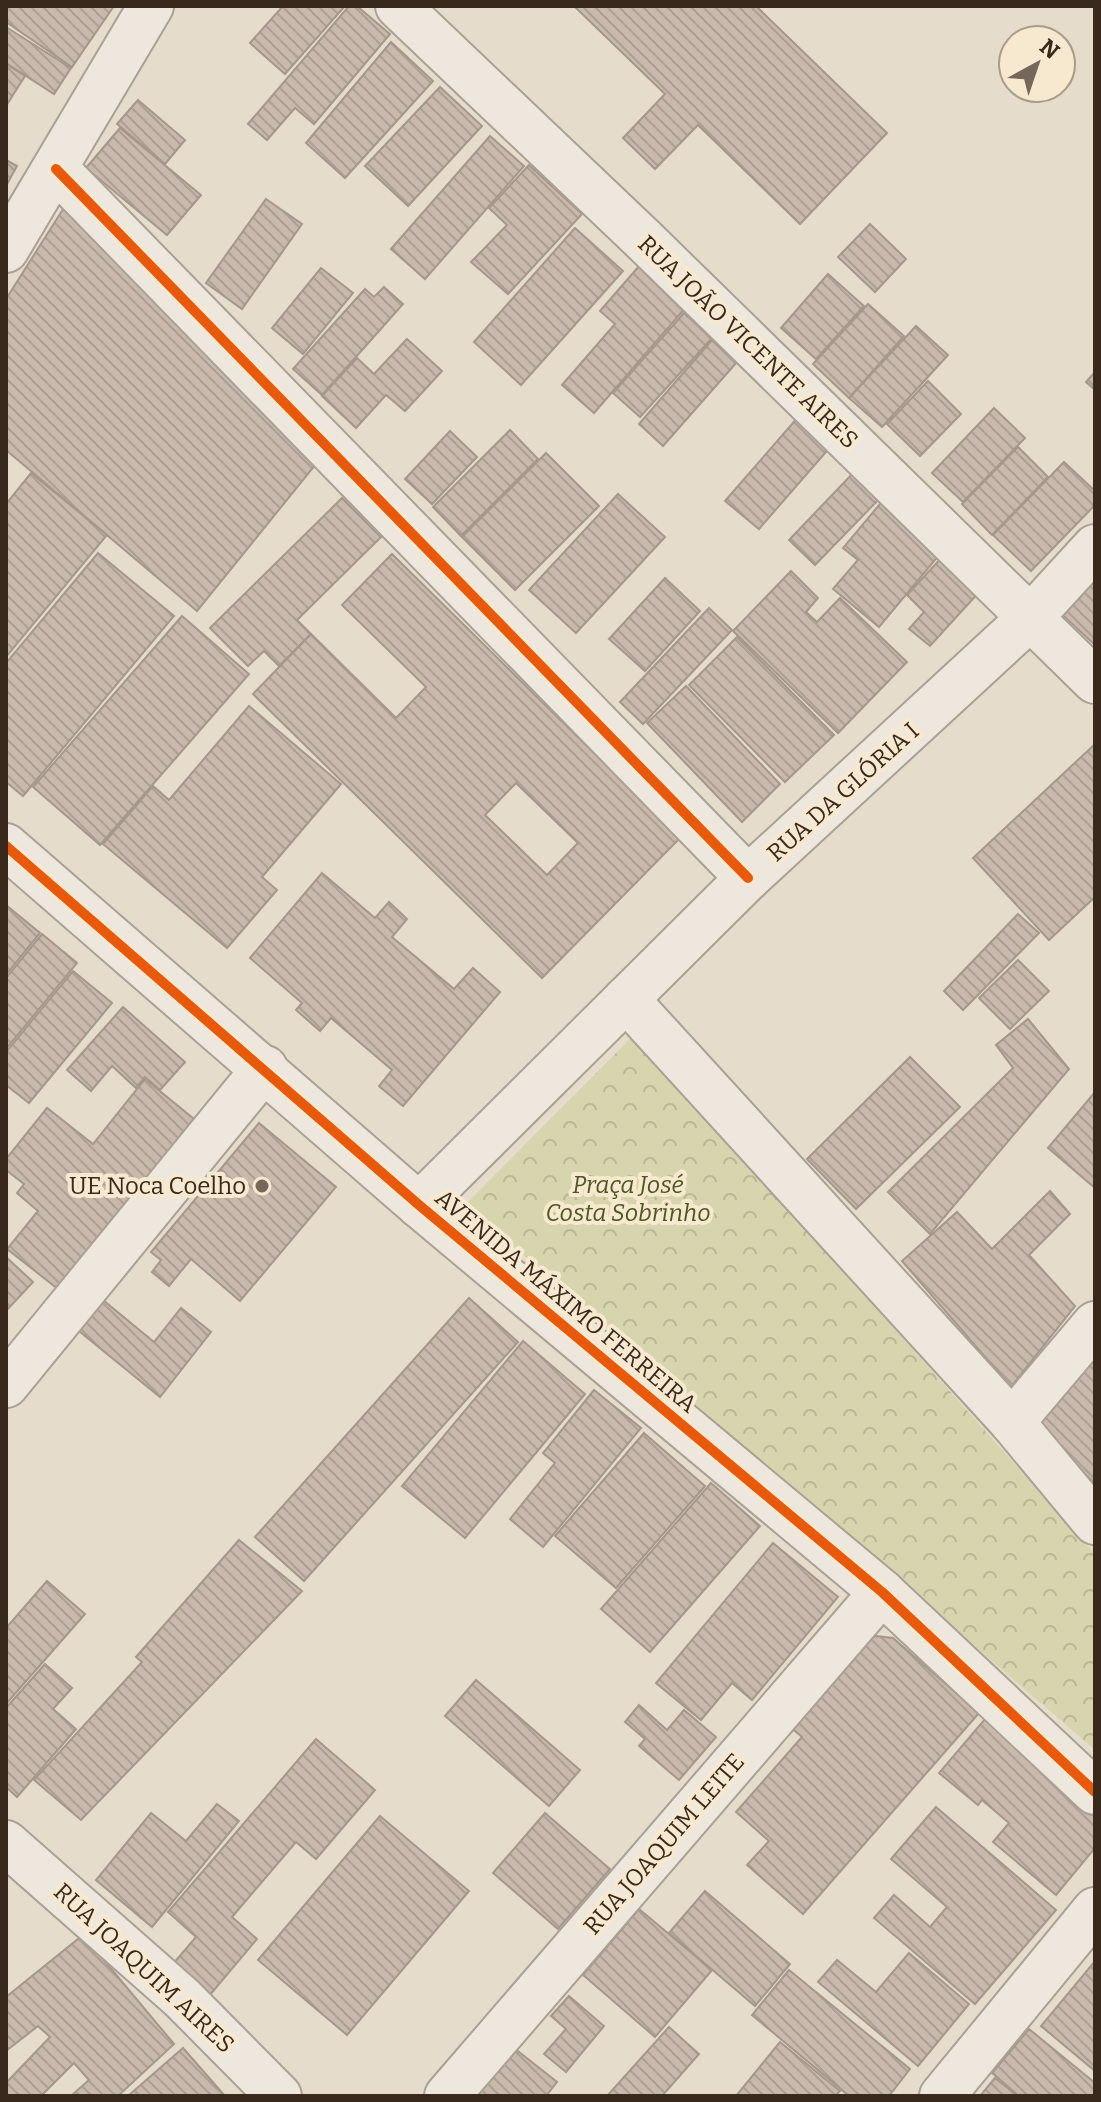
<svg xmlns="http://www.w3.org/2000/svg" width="1101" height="2102" font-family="Bitter,serif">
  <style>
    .park { fill: url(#park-crowns) }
    .building { fill: url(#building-back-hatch); stroke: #a5978b; stroke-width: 2; fill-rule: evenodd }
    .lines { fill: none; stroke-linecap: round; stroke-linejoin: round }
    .minor-casing { stroke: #aaa195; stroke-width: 48 }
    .minor { stroke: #ede7de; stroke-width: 44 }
    .cycleway-casing { stroke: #f7e9d0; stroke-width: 15 }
    .cycleway { stroke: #e8590c; stroke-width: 10 }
    .poi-dot { fill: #756759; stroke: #f7e9d0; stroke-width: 3 }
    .labels { text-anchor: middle; stroke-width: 8; stroke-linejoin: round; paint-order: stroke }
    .street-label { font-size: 24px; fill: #39281c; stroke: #f7e9d0 }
    .park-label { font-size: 24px; font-style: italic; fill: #4d5722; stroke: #f7e9d0 }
    .poi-label { font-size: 24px; fill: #39281c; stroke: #f7e9d0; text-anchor: end }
  </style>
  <defs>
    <pattern id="park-crowns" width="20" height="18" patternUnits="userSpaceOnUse" patternTransform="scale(2)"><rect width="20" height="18" fill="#d7d5ad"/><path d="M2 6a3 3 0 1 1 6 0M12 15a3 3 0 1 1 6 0" fill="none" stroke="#b9b794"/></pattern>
    <pattern id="building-back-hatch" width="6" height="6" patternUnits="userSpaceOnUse" patternTransform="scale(2)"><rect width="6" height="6" fill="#c9b9ac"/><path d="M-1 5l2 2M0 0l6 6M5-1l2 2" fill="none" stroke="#ad9f93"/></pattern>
  </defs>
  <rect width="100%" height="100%" fill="#e5dccb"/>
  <path class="park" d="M633,1036L1095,1554V1750L465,1205Z"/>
  <g class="building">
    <path d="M6,6H114L72,67L6,22Z"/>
    <path d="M283,6H345L285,74L250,43Z"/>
    <path d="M349,6H357L390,34L314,124L295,108L267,140L248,124Z"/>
    <path d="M574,6H756L887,133L800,224L698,125L655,169L623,138L665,94Z"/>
    <path d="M6,27L71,68L54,94L6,63Z"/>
    <path d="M391,42L433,81L345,178L306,143Z"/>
    <path d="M6,64L25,76L6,106Z"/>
    <path d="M440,87L482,126L408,206L365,166Z"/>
    <path d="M138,100L185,140L165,164L117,124Z"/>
    <path d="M120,128L201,195L167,235L86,168Z"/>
    <path d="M490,136L524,166L425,279L391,249Z"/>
    <path d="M6,160L17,166L6,186Z"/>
    <path d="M529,165L582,214L508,294L471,262L507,225L489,208Z"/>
    <path d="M266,199L302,224L242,309L206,283Z"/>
    <path d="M65,206L320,459L197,611L6,450V299Z"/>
    <path d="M870,224L906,259L875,292L838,257Z"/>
    <path d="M575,228L623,271L521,385L474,342Z"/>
    <path d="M640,265L687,306L594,413L562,385L615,324L600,311Z"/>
    <path d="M321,268L353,293L303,354L272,328Z"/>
    <path d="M828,274L864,306L816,359L781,328Z"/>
    <path d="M384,287L403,304L322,395L293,369L365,289L374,297Z"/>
    <path d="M868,304L904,336L849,398L813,364Z"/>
    <path d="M684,313L712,338L640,417L613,393Z"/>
    <path d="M916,326L948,355L882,427L849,398Z"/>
    <path d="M407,339L442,371L405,411L386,395L356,428L322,396L357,358L374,374Z"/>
    <path d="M712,340L737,362L663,446L639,424Z"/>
    <path d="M1095,372V390L1086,382Z"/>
    <path d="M928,381L961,414L920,456L887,424Z"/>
    <path d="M994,408L1025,438L963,502L932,473Z"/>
    <path d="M799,416L832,445L759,529L725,501Z"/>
    <path d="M510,430L538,459L461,536L433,507Z"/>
    <path d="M450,431L477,457L432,504L405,479Z"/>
    <path d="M1018,447L1048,477L992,535L962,504Z"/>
    <path d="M546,453L599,506L515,590L462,537Z"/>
    <path d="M1064,462L1095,491V505L1031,571L993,535Z"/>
    <path d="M856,470L882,496L815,565L789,540Z"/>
    <path d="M31,473L107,535L6,657V504Z"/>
    <path d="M618,494L665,537L576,633L529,590Z"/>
    <path d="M342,498L381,537L297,620L311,634L279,666L264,651L248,666L210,628Z"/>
    <path d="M885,498L945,548L879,627L833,589L858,560L843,548Z"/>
    <path d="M98,553L174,616L23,796L6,782V663Z"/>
    <path d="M392,554L680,838L542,978L253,694L311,634L396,718L426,687L342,605ZM516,783L578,843L547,875L485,815Z"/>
    <path d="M944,555L981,590L930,646L909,629L924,612L907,595Z"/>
    <path d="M1095,565V645L1056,609Z"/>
    <path d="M791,571L818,598L806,612L817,622L840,598L907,662L838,733L733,631Z"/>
    <path d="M665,578L700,611L645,671L609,639Z"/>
    <path d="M709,608L732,630L643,724L620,702Z"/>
    <path d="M182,616L249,674L100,845L33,787Z"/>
    <path d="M737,637L834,735L785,782L689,685Z"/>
    <path d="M686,686L780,784L742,822L647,723Z"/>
    <path d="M249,706L341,784L262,877L277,890L227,948L103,844L153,786L169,800Z"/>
    <path d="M1095,744V897L1049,940L973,858Z"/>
    <path d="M322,873L375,918L389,902L407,919L392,937L454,989L473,968L500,992L403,1106L379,1086L392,1070L331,1018L320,1031L296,1010L302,1003L250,958Z"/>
    <path d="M6,905L40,933L6,975Z"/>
    <path d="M1018,914L1039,933L963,1010L944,991Z"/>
    <path d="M42,934L77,963L6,1049V978Z"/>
    <path d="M1018,960L1049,991L1010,1029L979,998Z"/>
    <path d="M73,971L112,1003L29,1103L6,1085V1052Z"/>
    <path d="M123,1007L185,1062L160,1090L145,1077L136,1088L112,1066L91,1091L67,1070Z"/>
    <path d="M1028,1019L1069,1069L930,1234L888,1192L1013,1068L996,1045Z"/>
    <path d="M910,1057L960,1107L856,1209L807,1159Z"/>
    <path d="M145,1079L194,1119L58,1289L7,1249L38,1211L17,1193L24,1184L6,1170V1159L47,1108L93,1144Z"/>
    <path d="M1095,1092V1188L1048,1148Z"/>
    <path d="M259,1123L336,1187L240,1301L191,1259L169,1286L152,1272L161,1260L151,1252Z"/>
    <path d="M1050,1191L1070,1214L1029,1255L1075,1306L1011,1387L902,1261L957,1212L992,1249Z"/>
    <path d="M6,1257L33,1282L6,1311Z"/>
    <path d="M469,1298L518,1342L304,1581L255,1537Z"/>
    <path d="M103,1300L154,1342L181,1308L211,1332L160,1397L79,1331Z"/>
    <path d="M523,1341L585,1394L465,1538L402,1486Z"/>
    <path d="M1095,1359V1484L1032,1421Z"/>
    <path d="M594,1390L641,1428L543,1547L510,1519L555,1463L543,1453Z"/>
    <path d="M644,1433L705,1486L616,1588L555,1536Z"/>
    <path d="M711,1483L760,1526L650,1652L601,1609Z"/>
    <path d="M239,1540L302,1591L81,1820L34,1780L142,1662L136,1657Z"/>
    <path d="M773,1543L838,1597L752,1700L732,1683L701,1720L656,1683Z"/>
    <path d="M47,1581L85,1614L6,1704V1628Z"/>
    <path d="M876,1636L893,1638L979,1713L803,1914L747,1865L769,1841L736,1812L802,1737L789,1726L862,1642Z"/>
    <path d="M45,1664L72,1688L53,1709L76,1729L17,1797L6,1787V1708Z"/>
    <path d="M476,1680L580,1770L549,1806L445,1716Z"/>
    <path d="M639,1705L667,1730L684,1710L716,1737L679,1780L639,1746L645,1739L625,1722Z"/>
    <path d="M986,1718L1095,1809V1848L1056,1895L993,1842L1009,1823L982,1800L978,1805L939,1773Z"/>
    <path d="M316,1739L375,1790L316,1859L296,1842L232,1917L257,1939L209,1996L173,1964L196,1937L168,1912Z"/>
    <path d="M217,1804L239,1821L152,1927L96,1880L151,1813L186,1841Z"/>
    <path d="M936,1807L1056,1910L975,2004L874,1918L894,1895L930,1927L947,1907L891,1859Z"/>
    <path d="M545,1813L610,1869L558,1929L493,1873Z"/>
    <path d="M380,1816L469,1891L347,2035L258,1960Z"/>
    <path d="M705,1891L790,1964L755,2006L669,1933Z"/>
    <path d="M639,1909L712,1970L655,2037L583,1975Z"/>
    <path d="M83,1935L174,2044L118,2096H71L89,2080L74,2063L41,2096H6V2083L50,2037L38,2026L6,2051V1997Z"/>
    <path d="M909,1953L969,2004L918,2066L818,1982L837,1960L876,1992Z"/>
    <path d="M1095,1961V2071L1041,2026Z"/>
    <path d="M789,1970L910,2069L889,2096H849L752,2015Z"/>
    <path d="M569,1996L604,2026L566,2072L544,2054L566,2029L551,2016Z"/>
    <path d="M669,2027L699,2054L662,2096H607Z"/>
    <path d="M1029,2029L1095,2083V2096H1019L992,2073Z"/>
    <path d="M780,2042L840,2091L835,2096H736Z"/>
    <path d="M183,2048L225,2096H128Z"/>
    <path d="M514,2048L557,2082L546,2096H476Z"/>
    <path d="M995,2078L1018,2096H980Z"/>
  </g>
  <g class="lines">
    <g class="minor-casing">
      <g id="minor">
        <path d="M398,6L645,241L1095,681"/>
        <path d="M56,169L748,878"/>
        <path d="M6,250L151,6"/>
        <path d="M6,846L419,1205L882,1592L1095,1792"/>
        <path d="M626,999L1012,1422L1095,1522"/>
        <path d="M419,1205L748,878L1030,618L1095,547"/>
        <path d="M6,1385L265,1068"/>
        <path d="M1012,1422L1095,1324"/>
        <path d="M6,1843L182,1998L279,2096"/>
        <path d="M447,2096L882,1592"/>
        <path d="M942,2096L1095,1910"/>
      </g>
    </g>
    <use href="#minor" class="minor"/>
    <g class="cycleway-casing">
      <g id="cycleway">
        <path d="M56,169L748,878"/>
        <path d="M6,846L419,1205L882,1592L1095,1792"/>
      </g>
    </g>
    <use href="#cycleway" class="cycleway"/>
  </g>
  <circle class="poi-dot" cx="262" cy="1186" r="8"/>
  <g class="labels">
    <g class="street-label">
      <text transform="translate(748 342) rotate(44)" y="8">RUA JOÃO VICENTE AIRES</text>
      <text transform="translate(843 792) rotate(-42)" y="8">RUA DA GLÓRIA I</text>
      <text transform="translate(566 1301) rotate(40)" y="8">AVENIDA MÁXIMO FERREIRA</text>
      <text transform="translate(664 1844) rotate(-49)" y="8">RUA JOAQUIM LEITE</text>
      <text transform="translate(144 1968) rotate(43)" y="8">RUA JOAQUIM AIRES</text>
    </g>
    <g class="park-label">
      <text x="628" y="1193">Praça José<tspan x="628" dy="28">Costa Sobrinho</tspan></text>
    </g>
    <g class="poi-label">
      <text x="246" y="1194">UE Noca Coelho</text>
    </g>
  </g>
  <rect width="1101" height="2102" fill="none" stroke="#39281c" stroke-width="16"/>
  <g transform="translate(1037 64) rotate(40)"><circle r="38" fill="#f7e9d0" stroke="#ab9c88" stroke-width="2"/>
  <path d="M0-6L14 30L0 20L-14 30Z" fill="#756759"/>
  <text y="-12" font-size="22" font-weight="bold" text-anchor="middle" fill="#39281c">N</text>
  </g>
</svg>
